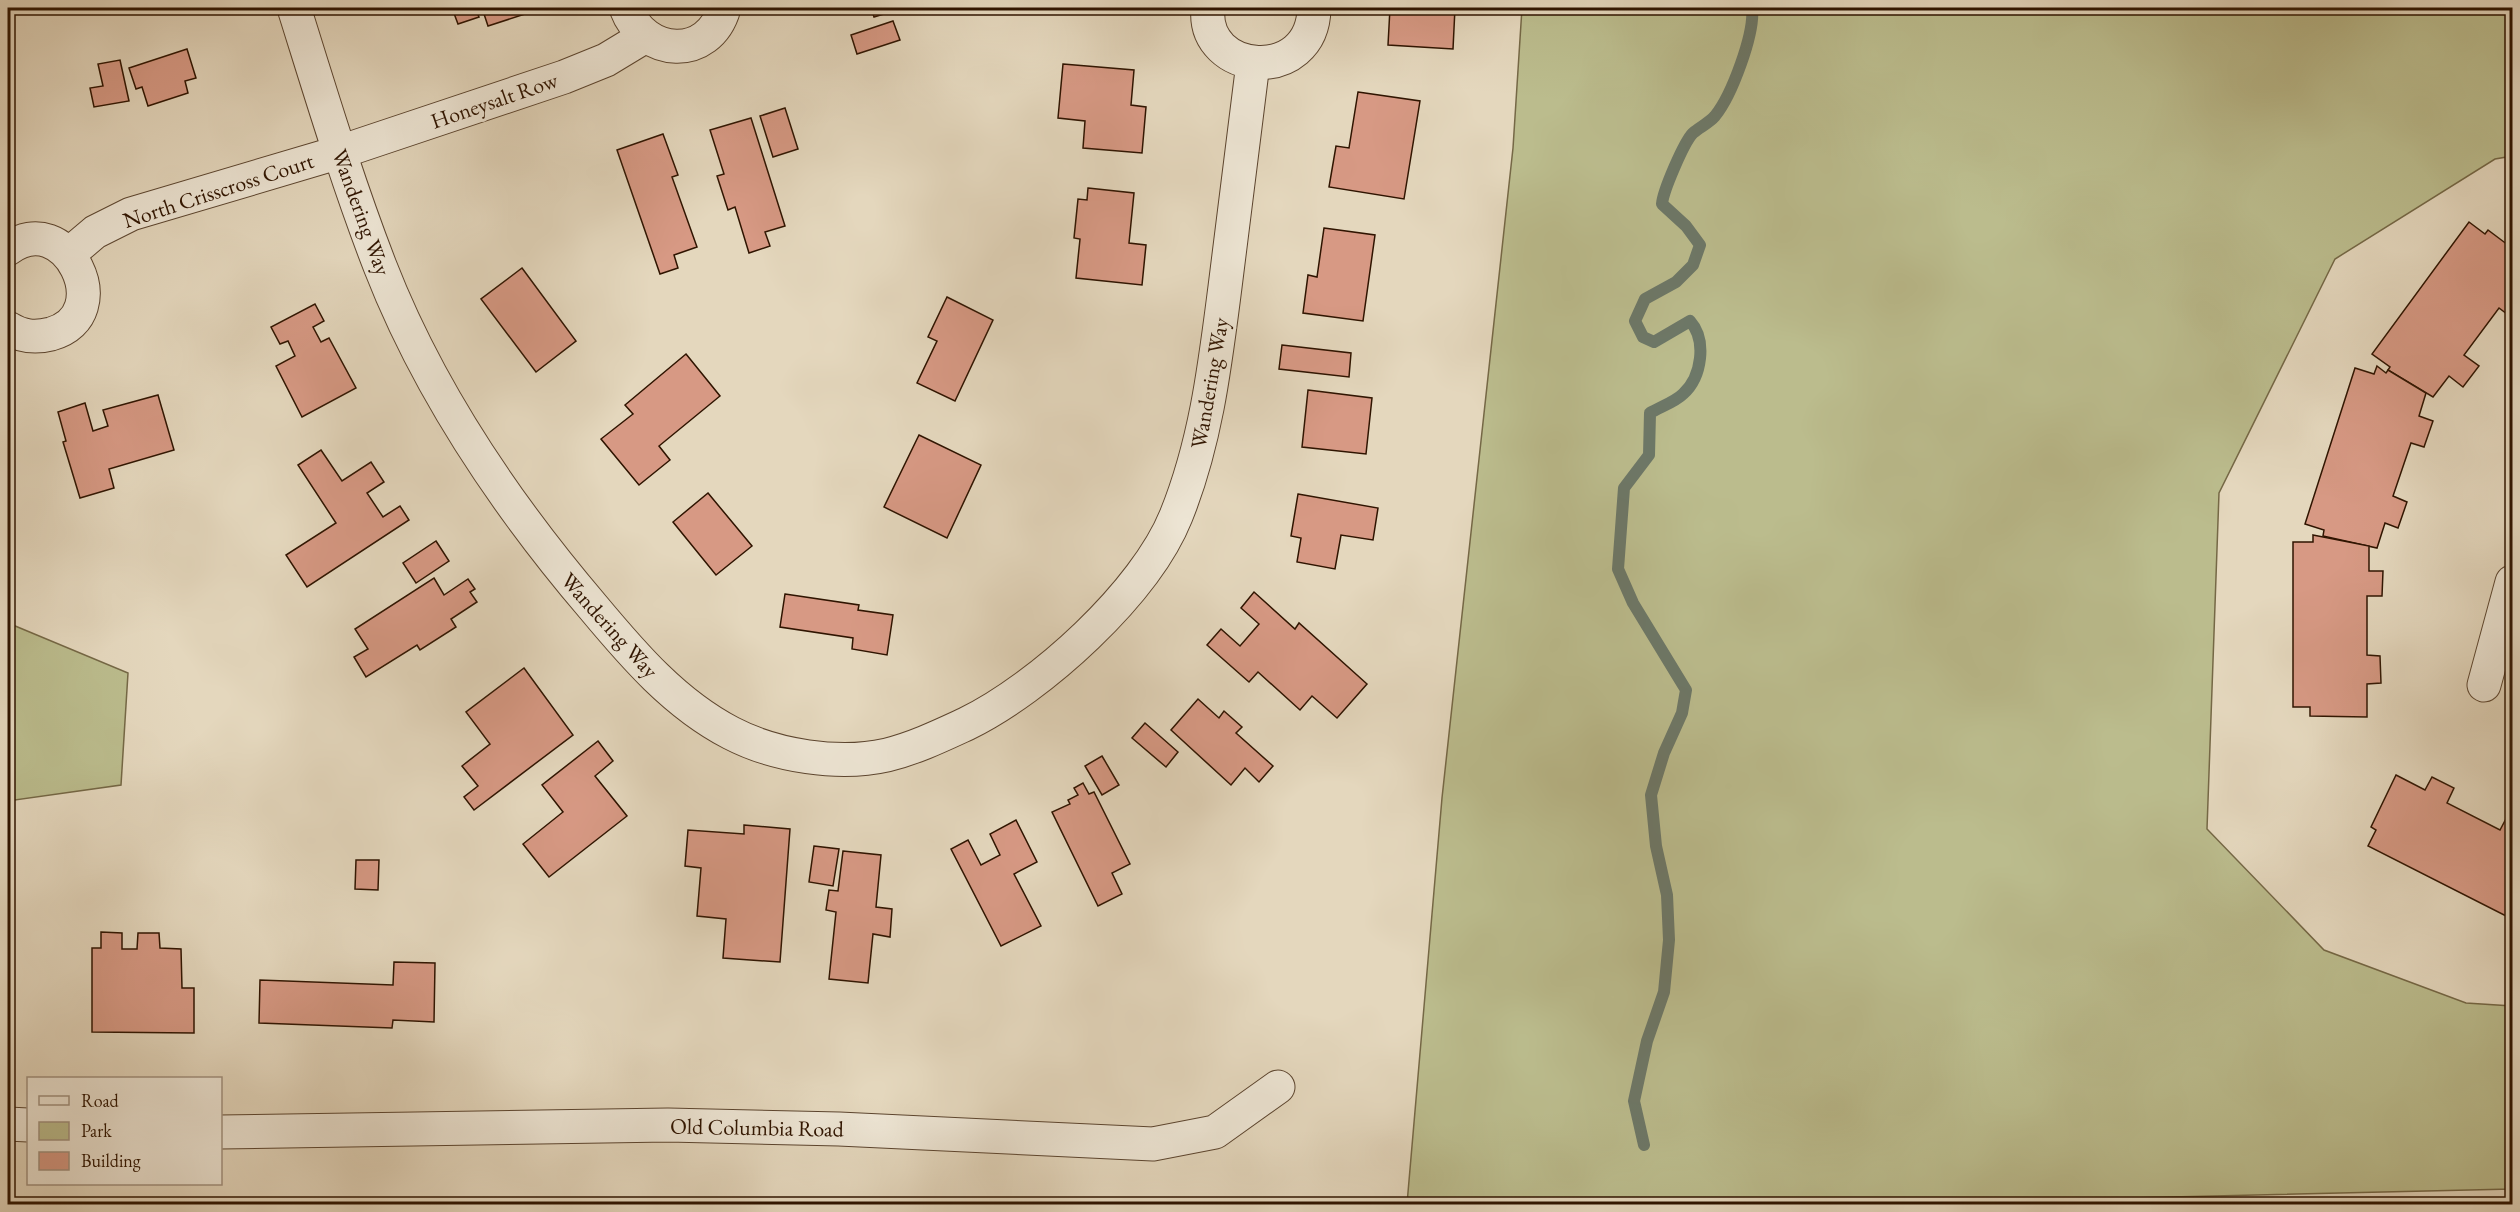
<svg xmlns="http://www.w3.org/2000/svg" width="2520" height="1212" font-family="'EB Garamond',serif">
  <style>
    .green { fill: #bbbc8d; stroke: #756846; stroke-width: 1.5 }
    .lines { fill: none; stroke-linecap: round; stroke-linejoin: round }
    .stream { stroke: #6d7868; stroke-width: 12 }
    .building { fill: #d79984; stroke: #2f1400; stroke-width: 1.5 }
    .minor-casing { stroke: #5c452f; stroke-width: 35 }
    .minor { stroke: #ede5d4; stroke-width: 33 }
    .labels { text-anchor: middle; stroke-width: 6; stroke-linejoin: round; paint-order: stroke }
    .street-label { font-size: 22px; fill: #2f1400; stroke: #ede5d4 }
  </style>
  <rect width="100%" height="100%" fill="#e4d7bd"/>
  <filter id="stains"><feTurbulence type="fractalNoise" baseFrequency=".00333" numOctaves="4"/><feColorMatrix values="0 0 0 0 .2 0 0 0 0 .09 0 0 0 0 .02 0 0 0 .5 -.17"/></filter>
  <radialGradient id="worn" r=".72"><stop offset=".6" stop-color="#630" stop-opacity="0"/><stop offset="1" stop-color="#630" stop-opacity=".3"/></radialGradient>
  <g class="green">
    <path d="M1522,8H2512V156L2495,159L2335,259L2219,493L2207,829L2324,950L2466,1003L2512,1006V1189L1866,1204H1407L1442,798L1513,148Z"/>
    <path d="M8,623L128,673L121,785L8,801Z"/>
  </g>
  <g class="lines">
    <path class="stream" d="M1644,1145L1634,1101L1647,1041L1664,992L1669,940L1667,895L1656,846L1651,795L1664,753L1682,713L1686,690L1633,603L1618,569L1624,488L1649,455L1650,413C1660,407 1675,402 1683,394C1702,377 1707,340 1690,321L1654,342L1643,337L1635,321L1645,299L1676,282L1693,265L1700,245L1686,226L1662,204C1663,191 1684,142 1693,133C1700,127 1709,123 1715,116C1732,95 1755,33 1752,8"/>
  </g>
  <g class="building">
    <path d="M452,8H475L479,17L458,24Z"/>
    <path d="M482,8H526L528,13L488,26Z"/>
    <path d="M871,8H903L874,17Z"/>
    <path d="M1390,8H1455L1453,49L1388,45Z"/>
    <path d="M893,21L900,40L857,54L851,35Z"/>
    <path d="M187,49L196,78L185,81L188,93L148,106L142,87L136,89L129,68Z"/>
    <path d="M120,60L129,101L94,107L90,88L103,86L98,64Z"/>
    <path d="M1063,64L1134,70L1131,105L1146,107L1142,153L1083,148L1085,121L1058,118Z"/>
    <path d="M1358,92L1420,101L1404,199L1329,187L1336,146L1349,148Z"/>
    <path d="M785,108L798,149L773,157L760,116Z"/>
    <path d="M751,118L785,226L765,232L770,246L749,253L735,207L728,210L717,176L724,174L710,130Z"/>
    <path d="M663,134L678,175L672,177L697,247L674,255L678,268L660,274L617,150Z"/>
    <path d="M1088,188L1134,193L1129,243L1146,245L1142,285L1076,278L1080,239L1074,238L1078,199L1087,200Z"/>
    <path d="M2469,222L2485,234L2488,230L2512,248V314L2511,317L2499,308L2464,355L2479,366L2463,387L2449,376L2433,397L2388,370L2390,367L2372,354Z"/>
    <path d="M1324,228L1375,235L1363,321L1303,313L1308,275L1317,277Z"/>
    <path d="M522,268L576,341L536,372L481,299Z"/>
    <path d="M947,297L993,320L955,401L917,383L937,341L928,337Z"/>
    <path d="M315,304L324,321L313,327L321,342L329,338L356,388L302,417L276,366L295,356L288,341L280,344L271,327Z"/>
    <path d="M1282,345L1351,353L1349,377L1279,369Z"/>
    <path d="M686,354L720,396L659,446L670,460L639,485L601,439L633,414L625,405Z"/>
    <path d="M2377,366L2386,373L2388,370L2426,393L2419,416L2433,421L2424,447L2411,443L2393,496L2407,502L2398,528L2385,523L2377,548L2323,536L2324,530L2305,524L2355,368L2374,374Z"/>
    <path d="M1308,390L1372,398L1366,454L1302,447Z"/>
    <path d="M158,395L174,450L109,469L114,488L80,498L63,442L66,441L58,412L85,403L93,431L108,426L103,410Z"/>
    <path d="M919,435L981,465L947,538L884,507Z"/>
    <path d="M321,450L342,481L371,462L384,482L367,493L383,517L400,506L409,520L307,587L286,555L336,523L298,465Z"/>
    <path d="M708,493L752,546L716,575L673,522Z"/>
    <path d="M1298,494L1378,508L1373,540L1341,535L1335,569L1297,562L1301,538L1291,536Z"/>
    <path d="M2313,535L2369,546V571H2383L2382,596H2367V655L2380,656L2381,683L2367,684V717L2310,716V707H2293V542H2313Z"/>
    <path d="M436,541L449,561L416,583L403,563Z"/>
    <path d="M434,578L444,595L468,579L475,589L470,592L477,602L451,619L456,627L420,650L417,645L366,677L354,657L368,649L355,629Z"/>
    <path d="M1254,592L1295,629L1299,623L1367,684L1337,718L1312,696L1300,710L1258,672L1249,682L1207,645L1221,629L1240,646L1259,624L1241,608Z"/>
    <path d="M785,594L859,605L858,610L893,615L887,655L852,649L853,638L780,627Z"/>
    <path d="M524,668L573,735L474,810L464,797L478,786L462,766L490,744L466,712Z"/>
    <path d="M1198,699L1219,718L1224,711L1242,727L1236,733L1273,766L1259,782L1245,768L1231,785L1171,730Z"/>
    <path d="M1145,723L1178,752L1166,767L1132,738Z"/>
    <path d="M598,741L613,761L595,776L627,816L549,877L523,844L563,812L542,785Z"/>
    <path d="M1102,756L1119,785L1102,795L1085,766Z"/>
    <path d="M2396,775L2425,790L2432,777L2454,788L2447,803L2500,830L2508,815L2512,817V919L2368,846L2376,830L2371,827Z"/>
    <path d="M1083,783L1089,794L1094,792L1130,864L1112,873L1122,894L1098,906L1052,812L1070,804L1068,800L1078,795L1074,788Z"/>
    <path d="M1016,820L1037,862L1014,874L1041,926L1001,946L951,849L968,840L981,865L1000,855L990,834Z"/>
    <path d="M744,825L790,829L780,962L723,958L726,919L697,916L701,868L685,866L688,830L744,834Z"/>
    <path d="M814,846L839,849L833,886L809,882Z"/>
    <path d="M843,851L881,855L876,907L892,909L890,937L873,934L868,983L829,979L836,912L826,910L829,890L838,891Z"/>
    <path d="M356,860H379L378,890L355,889Z"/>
    <path d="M101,932L122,933V949H137L138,933H159L160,948L181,949L182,988H194V1033L92,1032V948H101Z"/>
    <path d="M394,962L435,963L434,1022L393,1020L392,1028L259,1023L260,980L393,985Z"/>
  </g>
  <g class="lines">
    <g class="minor-casing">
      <g id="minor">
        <path d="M294,8C321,94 347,181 380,266C429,392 506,505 593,607C633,655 675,704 731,733C775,756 839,766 887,755C915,748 940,736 966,724C1040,688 1145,593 1176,516C1206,442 1215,365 1225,287C1234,212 1244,138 1253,63"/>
        <path d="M626,8C644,57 709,61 724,8"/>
        <path d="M1208,8C1201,76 1313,85 1314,8"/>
        <path d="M8,249C65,205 120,315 51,334C35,338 22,337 8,328"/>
        <path d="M69,254L95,232L131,214L340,152L564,77L606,60L644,37"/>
        <path d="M2484,685L2512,582"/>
        <path d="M8,1124L28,1125"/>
        <path d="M220,1132L668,1125L839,1129L1153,1144L1215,1132L1278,1087"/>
      </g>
    </g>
    <use href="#minor" class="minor"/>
  </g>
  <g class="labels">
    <g class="street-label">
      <text transform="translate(494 100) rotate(-19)" y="8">Honeysalt Row</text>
      <text transform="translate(218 190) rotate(-18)" y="8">North Crisscross Court</text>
      <text transform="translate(362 212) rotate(70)" y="8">Wandering Way</text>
      <text transform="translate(1209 383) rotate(-80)" y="8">Wandering Way</text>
      <text transform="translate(610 625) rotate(48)" y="8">Wandering Way</text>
      <text transform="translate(757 1127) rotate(1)" y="8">Old Columbia Road</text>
    </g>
  </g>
  <rect width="2520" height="1212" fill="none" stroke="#e4d7bd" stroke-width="30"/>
  <rect x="9" y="9" width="2502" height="1194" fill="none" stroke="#2f1400" stroke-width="3"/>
  <rect x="15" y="15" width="2490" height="1182" fill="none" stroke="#2f1400" stroke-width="1.5"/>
  <rect x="27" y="1077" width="195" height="108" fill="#ede5d4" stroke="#a1917f" stroke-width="1.5"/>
  <rect x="39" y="1096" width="30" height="9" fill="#ede5d4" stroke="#a1917f" stroke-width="1.5"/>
  <text x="81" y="1107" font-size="18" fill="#2f1400">Road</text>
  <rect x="39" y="1122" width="30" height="18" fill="#bbbc8d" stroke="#a1917f" stroke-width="1.5"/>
  <text x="81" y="1137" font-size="18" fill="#2f1400">Park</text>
  <rect x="39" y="1152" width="30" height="18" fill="#d79984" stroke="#a1917f" stroke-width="1.5"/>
  <text x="81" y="1167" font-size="18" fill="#2f1400">Building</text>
  <rect width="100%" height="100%" filter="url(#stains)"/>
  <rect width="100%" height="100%" fill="url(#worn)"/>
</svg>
